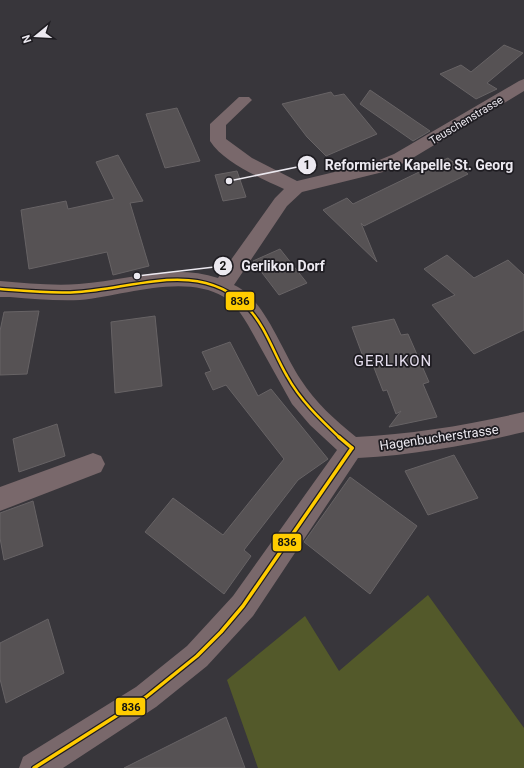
<svg xmlns="http://www.w3.org/2000/svg" width="524" height="768" font-family="Roboto,sans-serif">
  <style>
    .green { fill: #53592a }
    .building { fill: #565254; stroke: #676365 }
    .lines { fill: none; stroke-linecap: round; stroke-linejoin: round }
    .minor { fill: #79686b; fill-rule: evenodd }
    .bus-1-far1-casing { stroke: #1e1c21; stroke-width: 5 }
    .bus-1-casing { stroke: #1e1c21; stroke-width: 6 }
    .bus-1-far1 { stroke: #fc0; stroke-width: 2.5 }
    .bus-1 { stroke: #fc0; stroke-width: 3.5 }
    .labels { text-anchor: middle; stroke-width: 3.5; stroke-linejoin: round; paint-order: stroke }
    .far-street-label { font-size: 11px; fill: #ece9f0; stroke: #1e1c21 }
    .street-label { font-size: 13px; fill: #ece9f0; stroke: #1e1c21 }
    .quarter-label { font-size: 15px; letter-spacing: 1px; fill: #e5deee; stroke: #1e1c21 }
    .leader { fill: none; stroke: #ece9f0; stroke-width: 1.5 }
    .callout-dot { fill: #ece9f0; stroke: #1e1c21; stroke-width: 1.5 }
    .mark-label { font-size: 12px; text-anchor: middle; font-weight: bold; fill: #111 }
    .callout-label { font-size: 14px; text-anchor: middle; font-weight: bold; fill: #ece9f0; stroke: #1e1c21; stroke-width: 3.5; stroke-linejoin: round; paint-order: stroke }
    .line-badge { stroke: #1e1c21; stroke-width: 1.5 }
    .pale-badge-label { font-size: 11px; text-anchor: middle; font-weight: bold; fill: #111 }
  </style>
  <rect width="100%" height="100%" fill="#38363b"/>
  <path class="green" d="M428,595L524,728V768H258L227,680L305,616L339,671Z"/>
  <g class="building">
    <path d="M504,45L523,53L487,83L497,89L476,99L440,74L461,65L471,72Z"/>
    <path d="M370,90L430,131L413,141L360,104Z"/>
    <path d="M331,92L334,96L344,94L377,134L326,156L307,137L282,104Z"/>
    <path d="M177,108L200,161L165,168L146,114Z"/>
    <path d="M118,155L143,201L130,203L149,266L113,275L107,252L29,269L21,210L66,201L68,209L114,199L96,162Z"/>
    <path d="M448,158L468,174L364,226L361,223L377,262L323,210L347,198L353,204Z"/>
    <path d="M237,171L246,197L223,201L215,175Z"/>
    <path d="M280,249L307,283L279,295L253,261Z"/>
    <path d="M447,255L474,278L508,260L524,275V330L474,354L432,305L455,295L424,269Z"/>
    <path d="M39,311L27,374L0,375V331L4,312Z"/>
    <path d="M155,316L162,386L115,393L111,322Z"/>
    <path d="M394,319L401,335L408,334L429,382L423,384L437,417L389,427L401,411L396,414L387,390L383,391L371,360L365,362L352,327Z"/>
    <path d="M230,342L258,396L271,389L328,459L298,480L244,550L251,556L224,594L145,532L173,498L223,535L284,459L226,385L213,390L205,373L211,371L202,352Z"/>
    <path d="M57,424L65,456L19,472L13,439Z"/>
    <path d="M454,455L478,498L428,515L405,471Z"/>
    <path d="M350,477L417,526L370,594L304,542Z"/>
    <path d="M33,501L43,546L4,560L0,538V513Z"/>
    <path d="M48,619L64,673L6,703L0,679V643Z"/>
    <path d="M226,717L245,768H124Z"/>
  </g>
  <g class="lines">
    <g class="minor">
      <path d="M524,79V91L406,162L383,172L302,192L287,206L234,285C265,299 282,352 301,380C315,402 335,420 356,437C413,434 468,425 524,412V432C469,445 415,455 358,458L253,616L207,666L156,707L63,768H19L23,757L136,687L187,646L233,596L337,450L310,425L292,404L248,325C242,315 234,303 224,297C184,273 123,296 80,300C57,301 33,299 10,297H0V281C26,283 53,286 79,284C125,281 172,263 218,278L275,198L284,189C261,178 224,163 210,141V124L239,97H249L252,100L226,125V139L252,158L297,181L372,163L394,154L519,81Z"/>
      <path d="M93,453L101,456L105,464L101,472L0,511V487Z"/>
    </g>
    <g class="bus-1-far1-casing">
      <path id="bus-1-far1" d="M0,289C26,291 52,294 78,292C136,288 202,259 248,308C266,327 274,354 287,376C300,400 320,419 340,438"/>
    </g>
    <g class="bus-1-casing">
      <g id="bus-1">
        <path d="M339,437L352,448"/>
        <path d="M34,768L146,697L197,656L221,632L243,606L352,448"/>
      </g>
    </g>
    <use href="#bus-1-far1" class="bus-1-far1"/>
    <use href="#bus-1" class="bus-1"/>
  </g>
  <g class="labels">
    <g class="far-street-label">
      <text transform="translate(466 120) rotate(-31)" y="4">Teuschenstrasse</text>
    </g>
    <g class="street-label">
      <text transform="translate(439 437) rotate(-8)" y="5">Hagenbucherstrasse</text>
    </g>
    <g class="quarter-label">
      <text x="393" y="366">GERLIKON</text>
    </g>
  </g>
  <path class="leader" d="M229 181L307 165M137 276L223 266"/>
  <g class="callout-dot">
    <circle cx="229" cy="181" r="4"/>
    <circle cx="137" cy="276" r="4"/>
    <circle cx="307" cy="165" r="10"/>
    <circle cx="223" cy="266" r="10"/>
  </g>
  <g class="mark-label">
    <text x="307" y="169">1</text>
    <text x="223" y="270">2</text>
  </g>
  <g class="callout-label">
    <text x="419" y="170">Reformierte Kapelle St. Georg</text>
    <text x="283" y="271">Gerlikon Dorf</text>
  </g>
  <g class="line-badge">
    <rect x="225" y="291" width="30" height="20" rx="4" fill="#fc0"/>
    <rect x="272" y="533" width="30" height="19" rx="4" fill="#fc0"/>
    <rect x="115" y="697" width="31" height="19" rx="4" fill="#fc0"/>
  </g>
  <g class="pale-badge-label">
    <text x="240" y="305">836</text>
    <text x="287" y="546">836</text>
    <text x="131" y="711">836</text>
  </g>
  <g transform="translate(36 36) rotate(252)" stroke="#1e1c21" stroke-width="3" paint-order="stroke">
  <path d="M0-3L7 15L0 10L-7 15Z" fill="#ece9f0"/>
  <text y="-6" font-size="11" font-weight="bold" text-anchor="middle" fill="#ece9f0">N</text>
  </g>
</svg>
